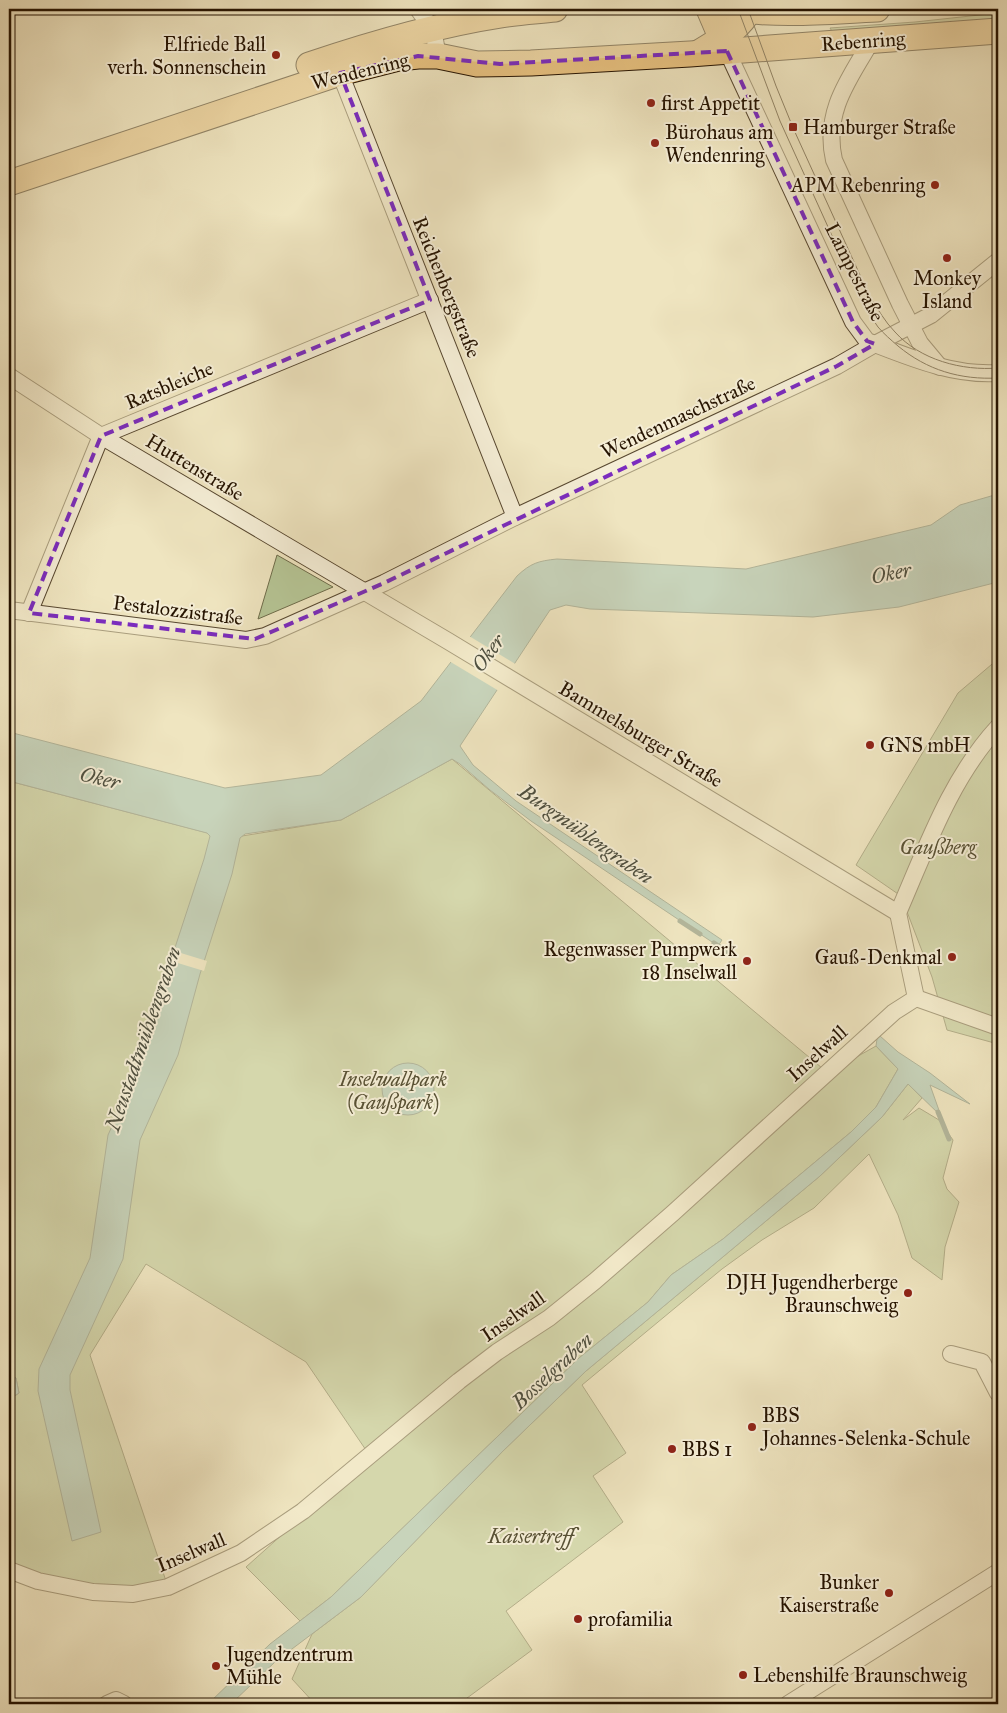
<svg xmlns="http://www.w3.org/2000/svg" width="1007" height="1713" font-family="'IM FELL Great Primer',serif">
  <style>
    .green { fill: #b6c595; stroke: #6e6c4a }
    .water { fill: #9abfb5; stroke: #6b7a6d }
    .pier { fill: #efe5c0 }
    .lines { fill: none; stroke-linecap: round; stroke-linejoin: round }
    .stream { stroke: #6b7a6d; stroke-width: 5 }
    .street-casing { stroke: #584830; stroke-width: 18 }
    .primary-casing { stroke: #251300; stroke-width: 27 }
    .street { stroke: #f5eed6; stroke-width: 16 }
    .primary { stroke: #e8c280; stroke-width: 25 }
    .tram { stroke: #251300; stroke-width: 1 }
    .marked { fill: none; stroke: #7b2cbf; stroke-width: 4; stroke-dasharray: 10 6; stroke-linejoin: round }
    .poi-dot { fill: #8f2418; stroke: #f5eed6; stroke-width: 2 }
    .labels { text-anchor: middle; stroke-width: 4; stroke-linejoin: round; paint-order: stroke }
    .street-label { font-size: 20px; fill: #251300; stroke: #f5eed6 }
    .poi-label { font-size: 20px; fill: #251300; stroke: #f5eed6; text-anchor: start }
    .park-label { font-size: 20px; font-style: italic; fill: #585134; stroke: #f5eed6 }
    .water-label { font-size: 21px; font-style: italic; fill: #4e4f3f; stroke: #f5eed6 }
  </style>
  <rect width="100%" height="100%" fill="#efe5c0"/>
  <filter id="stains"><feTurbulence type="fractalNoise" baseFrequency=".004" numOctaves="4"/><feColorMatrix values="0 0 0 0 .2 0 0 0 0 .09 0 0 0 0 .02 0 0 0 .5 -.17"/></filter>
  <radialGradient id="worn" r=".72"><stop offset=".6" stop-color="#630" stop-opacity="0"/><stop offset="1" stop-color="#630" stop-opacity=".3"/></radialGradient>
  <g class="green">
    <path d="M998,13V19L833,33L830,28L915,22Z"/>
    <path d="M277,555L333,587L258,619Z"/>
    <path d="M998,659V1044L947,1030L932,977L901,896L856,865L958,693Z"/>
    <path d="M452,759L828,1073L876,1046L898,1069L876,1107L851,1132L723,1239L671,1275L648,1302L579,1358L331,1597L300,1621L246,1567L370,1456L306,1362L146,1264L90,1355L168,1587L133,1594L9,1570V1457L13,1451C11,1438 4,1408 12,1398C14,1396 17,1395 19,1393L16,1378L9,1374V781L208,833L242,836L341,820Z"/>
    <path d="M908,1084L922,1098L903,1120L919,1108L939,1120L953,1140L943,1178L947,1189L959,1202L945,1247L942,1280L912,1258L898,1215L869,1154L814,1208L762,1240L722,1269L582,1385L626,1453L593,1476L623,1522L506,1611L532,1650L459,1704H315L292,1679L312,1634L361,1597L503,1451L586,1371L820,1176L882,1117Z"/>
  </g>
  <g class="water">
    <path d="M998,494V582L899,607L813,617L590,609L566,605L550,610L460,746L473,765L516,801L722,940L718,946L531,821L490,790L460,764L452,759L341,820L245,834L240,838L232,874L200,974L178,1055L140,1140L123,1259L70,1375V1390L101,1532L72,1541L38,1391L39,1369L90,1258L108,1135L143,1058L167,972L204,859L210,836L207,833L9,781V732L225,788L321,775L421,701L517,576C531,563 538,561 557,559L746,569L931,525L960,505Z"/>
    <path d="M880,1036L898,1052L930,1073L970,1104L930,1085L941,1116L908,1084L882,1117L820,1176L586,1371L503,1451L361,1597L276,1661L231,1704H208L270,1644L331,1597L579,1358L648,1302L671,1275L723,1239L851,1132L876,1107L898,1069L876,1046L877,1039Z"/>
    <circle cx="408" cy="1089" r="26"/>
    <path d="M9,1374L16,1378L19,1393L11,1398L9,1406Z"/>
  </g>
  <g class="pier">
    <path d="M469,636L517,665L499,691L449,661Z"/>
    <path d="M171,950L207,961L204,971L168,960Z"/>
  </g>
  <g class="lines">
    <g class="stream">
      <path d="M680,921L700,934"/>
      <path d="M714,943L732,955"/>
      <path d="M938,1112L949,1139"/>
    </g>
    <g class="street-casing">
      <g id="street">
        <path d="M418,9L433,30L438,56"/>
        <path d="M872,40C849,79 823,112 834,160L900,304L920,343L940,367"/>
        <path d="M727,51L853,322L867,341C909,357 952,376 998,373"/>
        <path d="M340,73L515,517"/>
        <path d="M9,376L101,436L448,641L898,913"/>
        <path d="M9,610L246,640L265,636L384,583L515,517L837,366L875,344L931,315L998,261"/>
        <path d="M29,613L101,436L430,300"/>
        <path d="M898,913C926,849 950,779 998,727"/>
        <path d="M898,913L916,998"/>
        <path d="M916,998L998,1027"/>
        <path d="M951,1354L982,1362L998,1393"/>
        <path d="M9,1570L38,1581L93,1592L133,1594L168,1587L241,1553L303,1511L459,1381L497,1352L549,1318L595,1281L673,1213L894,1012L916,998"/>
        <path d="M107,1704L116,1700L124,1704"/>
        <path d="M788,1704L998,1572"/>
      </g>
    </g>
    <g class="primary-casing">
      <g id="primary">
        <path d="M709,9L727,51"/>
        <path d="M734,9C782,16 830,11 877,9"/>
        <path d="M700,52C719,40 739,30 750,9"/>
        <path d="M309,65C371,44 436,25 501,15C519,12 537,11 555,9"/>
        <path d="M9,183L340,73L399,58L418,56H438L477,64L531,63L690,54L998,31"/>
      </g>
    </g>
    <use href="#street" class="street"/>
    <use href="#primary" class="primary"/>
    <g class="tram">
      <path d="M738,9L780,121L863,304C868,311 873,320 878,327C884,334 891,340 898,346C927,370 960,380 998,378"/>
      <path d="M748,9L776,86L794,130L870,297C878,309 885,322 895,332C920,360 962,371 998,368"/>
    </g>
  </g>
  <path d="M0 0H1007V1713H0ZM727,51L853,322L867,341L875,344L837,366L384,583L255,639L29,613L101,436L430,300L340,73L418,56L500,64Z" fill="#efe5c0" fill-opacity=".55" fill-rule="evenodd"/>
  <path class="marked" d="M727,51L853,322L867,341L875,344L837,366L384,583L255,639L29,613L101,436L430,300L340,73L418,56L500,64Z"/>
  <g class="poi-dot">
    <circle cx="276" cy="55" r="5"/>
    <circle cx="651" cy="103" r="5"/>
    <rect x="788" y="122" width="10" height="10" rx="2.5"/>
    <circle cx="655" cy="143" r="5"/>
    <circle cx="935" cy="185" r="5"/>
    <circle cx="947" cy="258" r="5"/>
    <circle cx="870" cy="745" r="5"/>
    <circle cx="952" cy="957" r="5"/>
    <circle cx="747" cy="961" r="5"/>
    <circle cx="908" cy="1293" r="5"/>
    <circle cx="752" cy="1427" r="5"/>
    <circle cx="672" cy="1449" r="5"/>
    <circle cx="889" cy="1593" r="5"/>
    <circle cx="578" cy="1619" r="5"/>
    <circle cx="216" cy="1666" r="5"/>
    <circle cx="743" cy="1675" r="5"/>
  </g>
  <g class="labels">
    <g class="street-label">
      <text transform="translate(863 41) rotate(-4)" y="7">Rebenring</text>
      <text transform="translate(360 71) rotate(-14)" y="7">Wendenring</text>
      <text transform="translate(855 272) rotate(63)" y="7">Lampestraße</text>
      <text transform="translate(447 287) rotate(68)" y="7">Reichenbergstraße</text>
      <text transform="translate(169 385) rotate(-23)" y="7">Ratsbleiche</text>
      <text transform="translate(678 417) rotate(-25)" y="7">Wendenmaschstraße</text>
      <text transform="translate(195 467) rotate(31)" y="7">Huttenstraße</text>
      <text transform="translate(178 610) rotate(7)" y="7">Pestalozzistraße</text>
      <text transform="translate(641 734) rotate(31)" y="7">Bammelsburger Straße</text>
      <text transform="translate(817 1053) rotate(-42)" y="7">Inselwall</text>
      <text transform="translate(513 1316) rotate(-35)" y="7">Inselwall</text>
      <text transform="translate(191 1552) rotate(-23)" y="7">Inselwall</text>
    </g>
    <g class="poi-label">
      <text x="266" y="51" text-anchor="end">Elfriede Ball<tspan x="266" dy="23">verh. Sonnenschein</tspan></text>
      <text x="661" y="110">first Appetit</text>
      <text x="803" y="134">Hamburger Straße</text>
      <text x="665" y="139">Bürohaus am<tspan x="665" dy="23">Wendenring</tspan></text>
      <text x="925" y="192" text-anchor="end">APM Rebenring</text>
      <text x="947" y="285" text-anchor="middle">Monkey<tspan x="947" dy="23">Island</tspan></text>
      <text x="880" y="752">GNS mbH</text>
      <text x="737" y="956" text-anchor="end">Regenwasser Pumpwerk<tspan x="737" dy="23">18 Inselwall</tspan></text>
      <text x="942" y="964" text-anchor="end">Gauß-Denkmal</text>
      <text x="898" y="1289" text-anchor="end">DJH Jugendherberge<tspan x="898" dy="23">Braunschweig</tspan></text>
      <text x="762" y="1422">BBS<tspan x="762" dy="23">Johannes-Selenka-Schule</tspan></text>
      <text x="682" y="1456">BBS 1</text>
      <text x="879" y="1589" text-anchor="end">Bunker<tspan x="879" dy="23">Kaiserstraße</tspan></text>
      <text x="588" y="1626">profamilia</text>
      <text x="226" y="1661">Jugendzentrum<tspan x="226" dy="23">Mühle</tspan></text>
      <text x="753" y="1682">Lebenshilfe Braunschweig</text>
    </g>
    <g class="park-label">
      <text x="938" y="854">Gaußberg</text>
      <text x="393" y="1086">Inselwallpark<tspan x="393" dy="23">(Gaußpark)</tspan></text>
      <text x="531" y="1543">Kaisertreff</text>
    </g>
    <g class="water-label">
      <text transform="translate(891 573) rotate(-11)" y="7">Oker</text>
      <text transform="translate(488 653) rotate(-53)" y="7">Oker</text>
      <text transform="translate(100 778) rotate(14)" y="7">Oker</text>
      <text transform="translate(586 834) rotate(35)" y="7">Burgmühlengraben</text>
      <text transform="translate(143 1039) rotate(-71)" y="7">Neustadtmühlengraben</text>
      <text transform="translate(552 1371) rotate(-43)" y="7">Bosselgraben</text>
    </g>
  </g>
  <rect width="1007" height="1713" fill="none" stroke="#efe5c0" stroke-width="30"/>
  <rect x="10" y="10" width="987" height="1693" fill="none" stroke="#251300" stroke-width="2.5"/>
  <rect x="15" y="15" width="977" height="1683" fill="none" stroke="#251300"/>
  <rect width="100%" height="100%" filter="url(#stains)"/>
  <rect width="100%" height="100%" fill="url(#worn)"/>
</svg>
